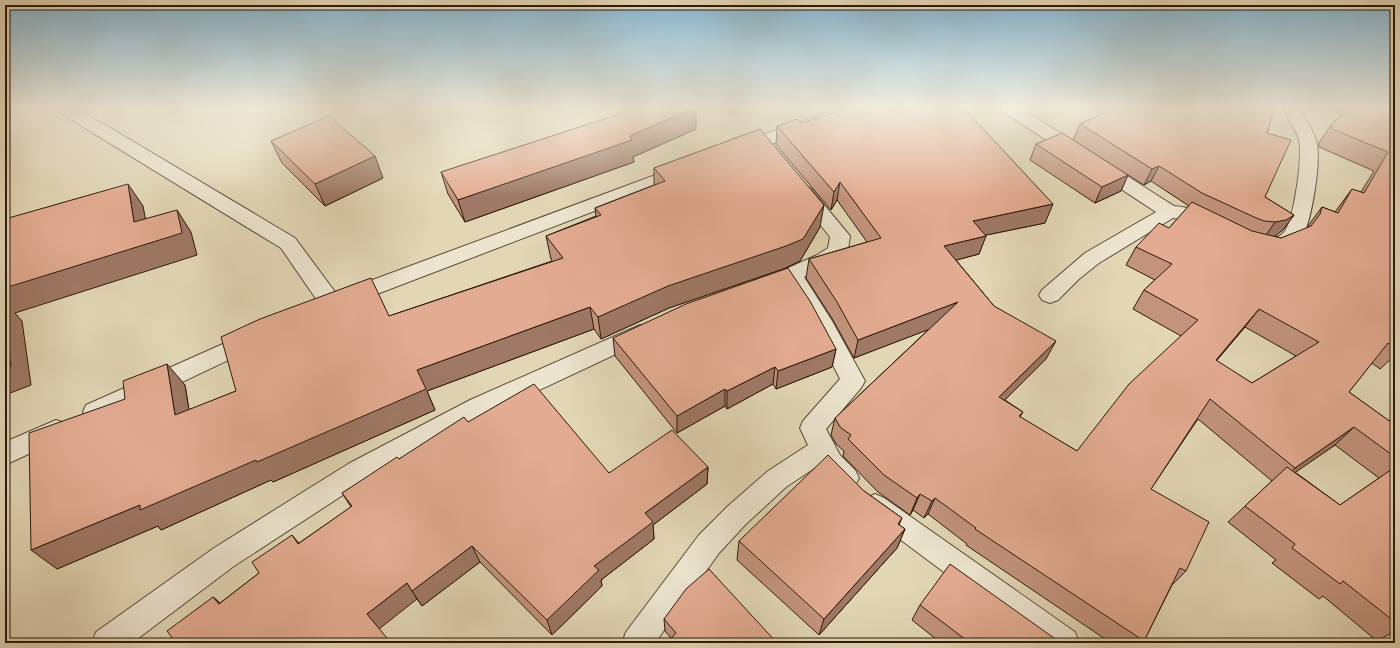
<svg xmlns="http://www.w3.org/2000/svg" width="1400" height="648" font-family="Cardo,serif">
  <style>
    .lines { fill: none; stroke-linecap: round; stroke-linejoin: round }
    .minor-casing { stroke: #5a4936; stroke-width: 2 }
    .minor { fill: #ece4cf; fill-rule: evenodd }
    .wall { fill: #c3937d; stroke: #2c1a0b; fill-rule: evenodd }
    .shaded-wall { fill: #9f7866; stroke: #2c1a0b }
    .building { fill: #e3ab91; stroke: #2c1a0b; fill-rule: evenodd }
  </style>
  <rect width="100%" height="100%" fill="#e2d6b5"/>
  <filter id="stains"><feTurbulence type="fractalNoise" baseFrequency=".005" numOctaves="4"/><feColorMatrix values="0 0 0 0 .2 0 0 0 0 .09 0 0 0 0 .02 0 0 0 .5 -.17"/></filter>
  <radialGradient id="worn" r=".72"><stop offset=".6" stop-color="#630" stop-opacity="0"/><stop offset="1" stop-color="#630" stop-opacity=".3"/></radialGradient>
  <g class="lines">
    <g class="minor-casing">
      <g id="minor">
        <path d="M55,107H75L295,238L338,296L340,292L677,167L683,165L689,167L692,171L689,175L356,302L348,305L342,303L339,309L331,311L323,309L281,248L57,111Z"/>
        <path d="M841,107H864L862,111L747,153L741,154L735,153L732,149L735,145Z"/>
        <path d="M1000,107H1019L1174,206C1187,207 1214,213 1221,224L1218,229C1203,233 1189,219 1173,218L1099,263L1079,279L1058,300L1050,303L1042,300L1039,295L1042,290L1085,253L1156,212L1002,111Z"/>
        <path d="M1284,107H1300C1304,121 1313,128 1316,140C1322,157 1312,217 1304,233C1298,246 1277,256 1263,252L1260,247C1266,238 1279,240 1285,231C1294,218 1303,156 1299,140C1297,130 1287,121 1284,107Z"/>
        <path d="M803,186L810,188L850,236C849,241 849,247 847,251C842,263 815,272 804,277L832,321L865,381L861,388L826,429L840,455L855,470L859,478L855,486C853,487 848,489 846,489C835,489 823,474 819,465L786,487L746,524L719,553L655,643H622L626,632L699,535L728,506L768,471L808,445L800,428L803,421L840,379L809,318L781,275L784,270L817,255L828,248L830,237L794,192L796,188Z"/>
        <path d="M640,325L648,327L651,333L648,339L488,414L366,480L234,566L132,643H92L96,632L214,548L348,464L470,400Z"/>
        <path d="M252,331L260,333L263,339L260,345L104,419L95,422L86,419L83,412L86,405Z"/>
        <path d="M56,420L65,423L68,430L65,437L5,465V442Z"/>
        <path d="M875,494L884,498L1075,632L1079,643H1039L866,514L862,506L866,498Z"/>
      </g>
    </g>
    <use href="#minor" class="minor"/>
  </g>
  <g class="wall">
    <path d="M718,107H746L729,114Z"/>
    <path d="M1091,107H1275L1267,133L1265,197L1294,215L1283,230L1274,236L1281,238L1308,228V226L1322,207L1335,212L1338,208L1352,189L1361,192L1374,171L1319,147V143L1331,125L1342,114L1320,107H1395V355L1380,369L1372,363L1349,392L1395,425V631L1377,641L1323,596L1319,599L1272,563L1276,560L1228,522L1272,481L1198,419L1151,489L1186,571L1172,585L1143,643H1111L966,545L967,544L928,514L924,518L913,510L910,515L878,492L843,456L844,451L836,444L831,435L835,418L929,329L854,358L833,320L806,278L809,259L867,242L837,200L831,210L776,145L777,126L801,123L1045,223L986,235L979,254L956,260L994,306L1046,359L1005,400L1023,412L1020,417L1077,451L1181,336L1133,309L1144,290L1155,280L1126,265L1136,247L1169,228L1189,206L1151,181L1144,185L1128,175L1121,191L1095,203L1030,160L1036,144L1073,140L1080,124L1103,114ZM1245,327L1296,356L1252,383L1216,361ZM1335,445L1379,478L1340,505L1295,472Z"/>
    <path d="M696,129L633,157L634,162L465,222L448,194L441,172Z"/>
    <path d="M271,141L383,178L325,206L282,163Z"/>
    <path d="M654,168L820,227L800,261L783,269L669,308L601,339L594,329L427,391L435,410L273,482L271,480L161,530L158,526L57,569L185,385L189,410L236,391L389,316L552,261L551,259L546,236L596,216L595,208L654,185Z"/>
    <path d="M613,338L836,349L832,367L776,389L773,384L727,409L725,406L677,433L615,356Z"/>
    <path d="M468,422L609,473L708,467L707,484L653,525L654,539L601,580L602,586L552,635L480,562L422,606L417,599L176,643L213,597L220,603L259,573L292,535L299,543L351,507L342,493L399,459Z"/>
    <path d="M864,491L902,518L899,525L905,529L897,548L819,635L737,560L739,541Z"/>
    <path d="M920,605L1061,643H941L912,620Z"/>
    <path d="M664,619L777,643L671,638L665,631Z"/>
  </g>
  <g class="shaded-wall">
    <path d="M696,107V129L633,157L634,162L465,222L458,200L630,136Z"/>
    <path d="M729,107H746L729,114Z"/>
    <path d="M375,156L383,178L325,206L315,184Z"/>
    <path d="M1159,166L1151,181L1144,185L1152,169Z"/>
    <path d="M1128,175L1121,191L1095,203L1102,187Z"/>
    <path d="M840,182L837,200L831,210L834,192Z"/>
    <path d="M128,184L143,206L150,243L177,210L191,232L197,255L15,313L22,321L31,385L5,395V288L134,222Z"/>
    <path d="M1053,204L1045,223L967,239L973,221Z"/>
    <path d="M824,205L820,227L800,261L783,269L669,308L601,339L598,317Z"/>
    <path d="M1294,215L1283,230L1275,236L1264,238L1275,222Z"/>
    <path d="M986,236L979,254L938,265L944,246Z"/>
    <path d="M958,302L951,321L854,358L858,340Z"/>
    <path d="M590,307L594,329L427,391L435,410L273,482L271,480L161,530L158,526L57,569L31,550L140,505L417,370Z"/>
    <path d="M1259,309L1245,327L1202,378L1216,360Z"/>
    <path d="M1056,341L1046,359L991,414L999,397Z"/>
    <path d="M836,349L832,367L776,389L778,371Z"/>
    <path d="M167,364L185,385L193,436L175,415Z"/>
    <path d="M775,367L773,384L727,409V391Z"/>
    <path d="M725,389V406L677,433V416Z"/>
    <path d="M1354,427L1335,445L1277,485L1295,468Z"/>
    <path d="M708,467L707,484L653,525L654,539L601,580L602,586L552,635L547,620L594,566L645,513Z"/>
    <path d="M920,494L913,510L910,515L917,498Z"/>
    <path d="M935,498L928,514L924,518L932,501Z"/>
    <path d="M905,529L897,548L819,635L824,619Z"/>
    <path d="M472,546L480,562L422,606L412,591Z"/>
    <path d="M407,583L417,599L379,629L367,614Z"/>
    <path d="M213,597L231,612L219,604Z"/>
  </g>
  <g class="building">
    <path d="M641,107H696L630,136L632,140L458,200L441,172Z"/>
    <path d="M852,107H963L1053,204L973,221L986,236L944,246L994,306L1056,341L999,397L1023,412L1019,416L1077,451L1129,384L1198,320L1144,290L1172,264L1136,247L1159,223L1169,228L1192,202L1252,231L1281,238L1311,226L1320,214L1322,207L1338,213L1352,189L1364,193L1388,152L1332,129L1331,125L1350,107H1395V348L1388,343L1349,392L1395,425V457L1354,427L1295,468L1210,399L1151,489L1209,522L1186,571L1180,568L1144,641L975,529L976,528L935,498L932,501L920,494L917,498L884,475L848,439L851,435L840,427L835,418L958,302L858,340L837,302L809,259L881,238L840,182L834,192L777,126L797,119L801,123ZM1259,309L1319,342L1252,383L1216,360Z"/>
    <path d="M1118,107H1275L1267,133L1291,140L1265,197L1294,215L1286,220L1275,222L1264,221L1254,217L1202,193L1159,166L1152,169L1080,124Z"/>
    <path d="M329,116L375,156L315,184L271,141Z"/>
    <path d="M760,129L824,205L803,239L786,246L668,286L598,317L590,307L417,370L426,389L257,462L256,460L140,510V505L31,550L29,433L125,399L123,381L167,364L175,415L236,391L221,337L260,319L371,278L389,316L563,258L546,236L601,215L595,208L665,181L654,168Z"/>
    <path d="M1062,133L1128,175L1102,187L1036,144Z"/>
    <path d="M128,184L134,222L177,210L182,233L5,288V219Z"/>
    <path d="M788,268L810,301L836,349L778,371L775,367L727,391L725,389L677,416L613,338L686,304Z"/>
    <path d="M5,313L11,366L5,368Z"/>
    <path d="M534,384L609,473L672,430L708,467L645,513L653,522L594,566L599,570L547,620L472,546L412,591L407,583L367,614L391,643H176L167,631L213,597L219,604L259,573L252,562L292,535L298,544L352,506L342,493L397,457L399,459L464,417L468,422Z"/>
    <path d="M828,455L864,491L902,518L898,524L905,529L824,619L739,541Z"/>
    <path d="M1287,467L1340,505L1395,467V622L1343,581L1340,584L1292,548L1295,544L1245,506Z"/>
    <path d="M950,564L1061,643H970L920,605Z"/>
    <path d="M709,569L777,643H667L676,633L664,619L686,589Z"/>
  </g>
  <linearGradient id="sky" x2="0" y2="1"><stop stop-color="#87b6d0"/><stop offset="0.54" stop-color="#f2edde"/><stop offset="1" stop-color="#f2edde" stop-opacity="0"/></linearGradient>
  <rect width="1400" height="198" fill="url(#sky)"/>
  <rect width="1400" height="648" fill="none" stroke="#e2d6b5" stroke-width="20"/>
  <rect x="6" y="6" width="1388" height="636" fill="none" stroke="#2c1a0b" stroke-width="2"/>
  <rect x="10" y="10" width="1380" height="628" fill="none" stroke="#2c1a0b"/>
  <rect width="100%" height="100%" filter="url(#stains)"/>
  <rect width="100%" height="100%" fill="url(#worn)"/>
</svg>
